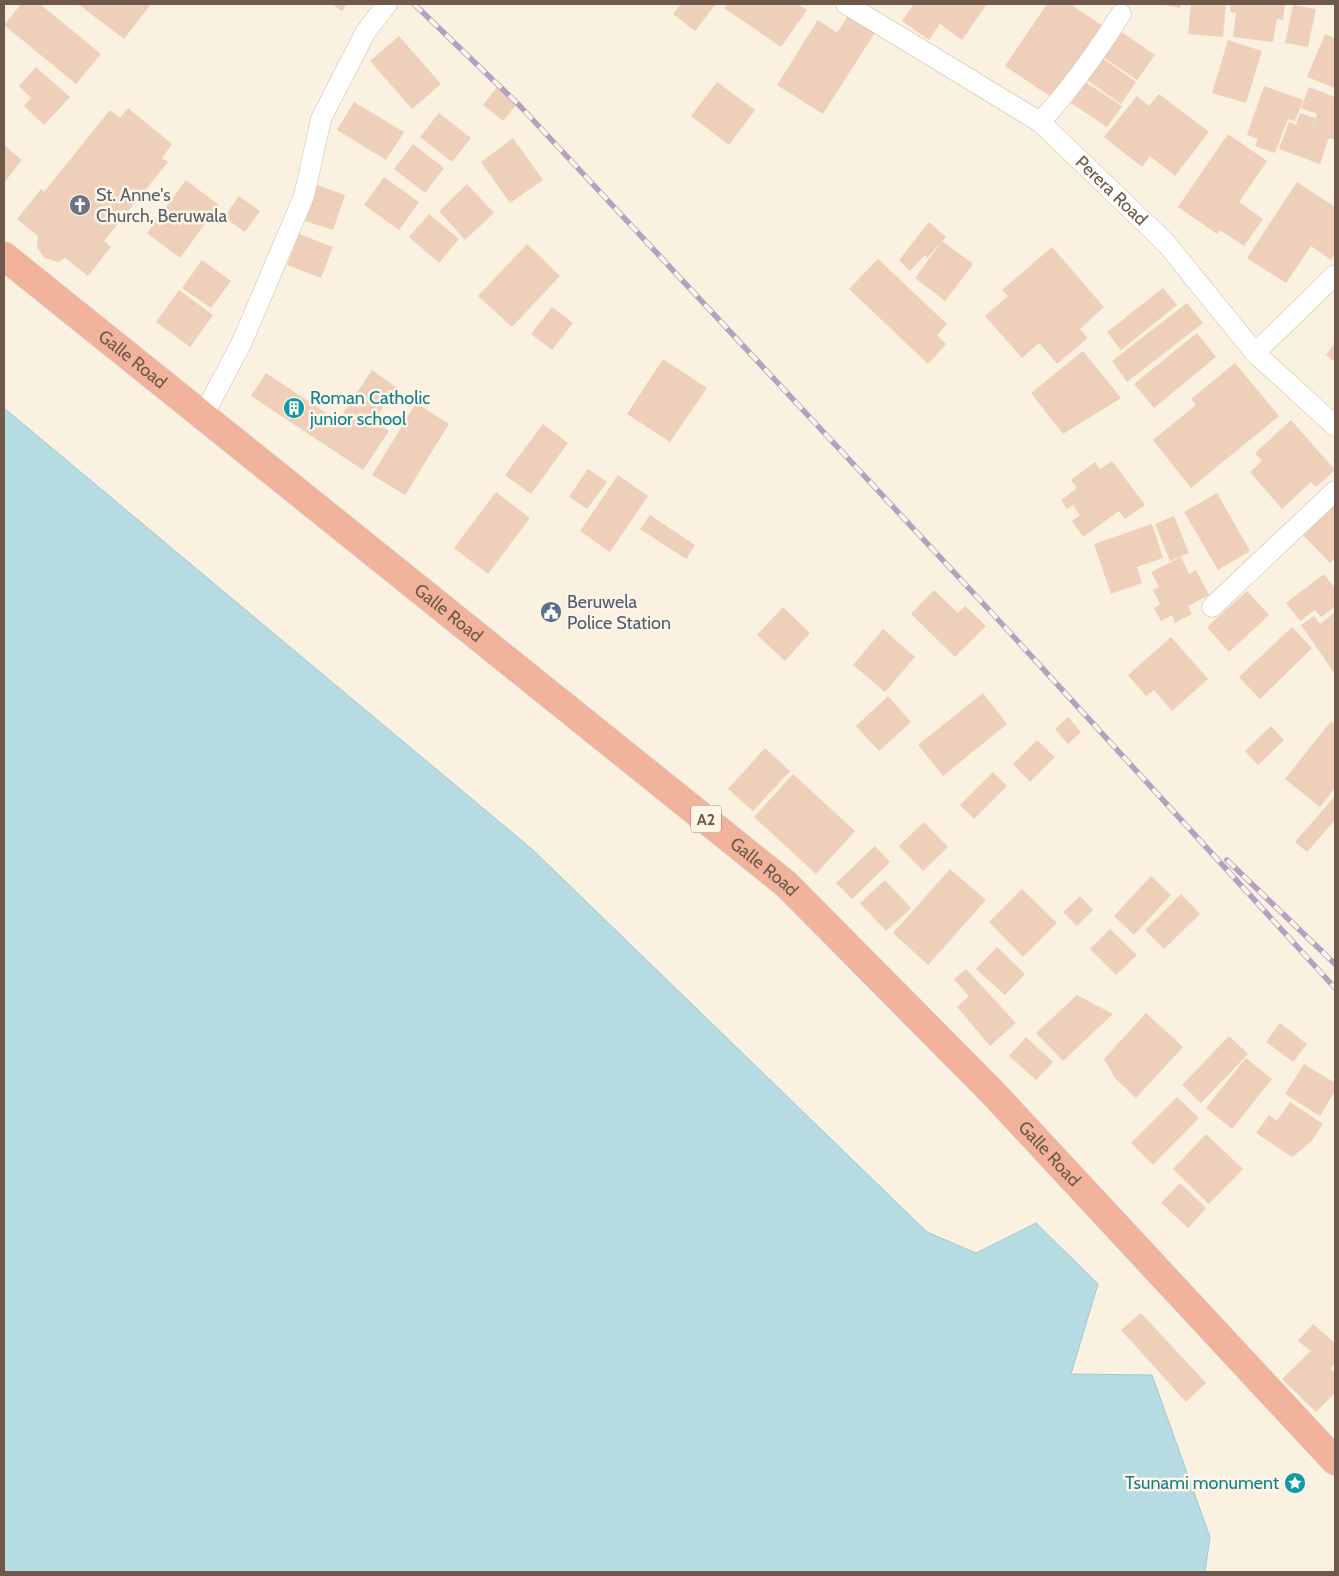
<svg xmlns="http://www.w3.org/2000/svg" width="1339" height="1576" font-family="Cabin,sans-serif">
  <style>
    .water { fill: #b7dbe2; stroke: #9ecad3 }
    .building { fill: #eed0ba }
    .lines { fill: none; stroke-linecap: round; stroke-linejoin: round }
    .street-casing { stroke: #cdbbac; stroke-width: 21 }
    .highway-casing { stroke: #d7d0cc; stroke-width: 29 }
    .street { stroke: #fff; stroke-width: 20 }
    .highway { stroke: #f1b39b; stroke-width: 28 }
    .rail-casing { stroke: #b4a1c2; stroke-width: 5.5 }
    .rail { stroke: #fef5e7; stroke-width: 4; stroke-dasharray: 11; stroke-linecap: butt }
    .labels { text-anchor: middle; stroke-width: 5; stroke-linejoin: round; paint-order: stroke }
    .shield { fill: #fef5e7; stroke: #9b8779; stroke-width: 1 }
    .shield-label { font-size: 16px; font-weight: bold; fill: #70584a }
    .street-label { font-size: 18px; fill: #70584a; stroke: #fef5e7 }
    .worship-label { font-size: 18px; fill: #5b616d; stroke: #fef5e7; text-anchor: start }
    .culture-label { font-size: 18px; fill: #0d838f; stroke: #fef5e7; text-anchor: start }
    .service-label { font-size: 18px; fill: #4e5e75; stroke: #fef5e7; text-anchor: start }
  </style>
  <rect width="100%" height="100%" fill="#faf1e1"/>
  <path class="water" d="M4,408L533,850L927,1232L976,1253L1036,1223L1098,1284L1071,1374L1152,1375L1210,1537L1205,1572H4Z"/>
  <g class="building">
    <path d="M21,4H40L101,54L76,84L4,25Z"/>
    <path d="M78,4H151L124,39Z"/>
    <path d="M332,4H347L342,11Z"/>
    <path d="M681,4H716L695,31L673,14Z"/>
    <path d="M728,4H797L807,10L781,47L724,8Z"/>
    <path d="M914,4H987L962,40L940,24L929,40L902,21Z"/>
    <path d="M1047,4H1070L1103,26L1054,99L1005,66Z"/>
    <path d="M1160,4H1181L1180,8Z"/>
    <path d="M1191,4H1226L1223,37L1188,34Z"/>
    <path d="M1231,4H1285L1283,20L1277,19L1273,42L1233,37L1236,13L1230,12Z"/>
    <path d="M1293,5L1316,9L1308,47L1285,43Z"/>
    <path d="M849,14L876,31L823,114L777,85L818,20L837,33Z"/>
    <path d="M1120,31L1155,55L1137,80L1103,57Z"/>
    <path d="M1325,34L1335,38V88L1307,77Z"/>
    <path d="M399,36L441,84L412,109L370,61Z"/>
    <path d="M1228,40L1262,51L1246,103L1212,93Z"/>
    <path d="M1102,58L1136,82L1121,104L1087,80Z"/>
    <path d="M36,67L70,97L44,125L24,106L31,98L19,86Z"/>
    <path d="M717,82L755,110L729,145L691,116Z"/>
    <path d="M1085,82L1122,106L1107,127L1071,103Z"/>
    <path d="M1264,86L1303,100L1295,121L1288,119L1275,153L1255,146L1258,139L1247,135Z"/>
    <path d="M497,87L517,104L503,121L483,105Z"/>
    <path d="M1309,87L1335,97V140L1329,138L1320,164L1279,149L1289,122L1296,125L1300,113L1315,118L1311,132L1317,114L1301,108Z"/>
    <path d="M1159,94L1209,132L1175,176L1150,156L1142,167L1104,137L1137,96L1149,106Z"/>
    <path d="M354,102L404,132L386,160L337,130Z"/>
    <path d="M128,108L172,144L162,158L168,162L104,241L111,247L88,276L65,258L58,262L44,258L37,247L38,236L17,219L41,189L44,192L110,110L120,118Z"/>
    <path d="M439,113L471,138L452,162L420,137Z"/>
    <path d="M1228,134L1267,161L1239,202L1263,219L1244,246L1220,230L1217,234L1178,207Z"/>
    <path d="M513,138L543,180L510,203L481,162Z"/>
    <path d="M413,144L444,168L425,193L394,169Z"/>
    <path d="M4,145L22,160L4,183Z"/>
    <path d="M384,177L419,202L399,230L364,205Z"/>
    <path d="M186,180L219,205L180,258L147,233Z"/>
    <path d="M1297,182L1335,207V254L1331,260L1311,246L1286,283L1247,258Z"/>
    <path d="M467,184L494,213L465,240L439,211Z"/>
    <path d="M317,185L345,195L333,230L305,221Z"/>
    <path d="M239,196L260,211L245,232L224,217Z"/>
    <path d="M429,214L459,239L439,263L409,237Z"/>
    <path d="M929,222L946,237L927,258L925,255L910,271L899,260Z"/>
    <path d="M299,234L333,247L321,278L287,265Z"/>
    <path d="M942,241L973,264L945,301L915,278Z"/>
    <path d="M527,244L560,276L512,327L478,296Z"/>
    <path d="M1052,247L1104,307L1080,329L1088,338L1057,364L1039,343L1022,358L985,316L1008,296L1002,290Z"/>
    <path d="M878,259L947,324L937,335L946,344L928,364L849,289Z"/>
    <path d="M202,260L231,281L211,308L182,288Z"/>
    <path d="M1163,288L1177,305L1121,350L1107,332Z"/>
    <path d="M179,290L213,315L190,347L156,322Z"/>
    <path d="M1187,303L1203,323L1127,382L1112,361Z"/>
    <path d="M552,307L573,323L552,350L531,334Z"/>
    <path d="M1197,333L1216,357L1154,408L1134,384Z"/>
    <path d="M1335,343V362L1326,355Z"/>
    <path d="M1083,351L1121,398L1063,434L1031,393Z"/>
    <path d="M663,359L707,388L670,442L627,414Z"/>
    <path d="M1235,363L1279,416L1191,488L1153,440L1196,405L1191,399Z"/>
    <path d="M372,370L396,387L374,421L389,431L363,470L251,396L266,373L338,421Z"/>
    <path d="M416,403L449,424L405,495L372,475Z"/>
    <path d="M1291,420L1335,470L1316,487L1311,482L1282,509L1250,472L1262,461L1255,453Z"/>
    <path d="M543,424L568,443L531,494L505,475Z"/>
    <path d="M1112,461L1145,505L1125,519L1119,511L1083,537L1072,521L1080,515L1073,505L1067,509L1061,500L1077,488L1071,480L1095,462L1100,469Z"/>
    <path d="M588,469L607,482L587,509L569,497Z"/>
    <path d="M618,475L648,496L610,552L580,531Z"/>
    <path d="M496,492L530,518L488,574L454,548Z"/>
    <path d="M1217,493L1250,551L1218,570L1184,512Z"/>
    <path d="M1335,501V558L1330,563L1299,531Z"/>
    <path d="M650,515L695,545L686,559L640,529Z"/>
    <path d="M1174,516L1189,553L1170,561L1155,524Z"/>
    <path d="M1152,524L1163,558L1137,567L1142,583L1111,594L1094,544Z"/>
    <path d="M1181,557L1189,574L1196,570L1209,595L1188,606L1192,614L1175,623L1172,615L1161,621L1154,608L1160,604L1153,590L1159,587L1151,572Z"/>
    <path d="M1324,574L1335,588V607L1321,617L1315,610L1300,621L1286,603Z"/>
    <path d="M934,590L958,613L965,606L986,626L955,657L911,614Z"/>
    <path d="M1247,591L1269,615L1229,652L1207,627Z"/>
    <path d="M783,607L810,633L785,661L757,635Z"/>
    <path d="M1335,612V674L1301,625L1314,616L1320,624Z"/>
    <path d="M1292,627L1312,648L1260,699L1239,677Z"/>
    <path d="M883,629L915,657L885,692L853,665Z"/>
    <path d="M1171,637L1208,679L1172,711L1154,690L1146,696L1128,675Z"/>
    <path d="M983,693L1007,724L943,776L918,745Z"/>
    <path d="M888,696L911,722L879,751L856,726Z"/>
    <path d="M1068,717L1081,732L1068,744L1055,729Z"/>
    <path d="M1331,721L1335,725V788L1320,807L1285,779Z"/>
    <path d="M1271,726L1284,740L1258,765L1245,751Z"/>
    <path d="M1037,740L1055,757L1030,782L1013,764Z"/>
    <path d="M765,748L790,771L753,811L728,789Z"/>
    <path d="M993,772L1007,786L974,819L960,805Z"/>
    <path d="M793,774L855,831L816,874L754,817Z"/>
    <path d="M1335,796V820L1307,852L1295,842Z"/>
    <path d="M924,822L948,847L923,871L899,846Z"/>
    <path d="M875,846L890,862L852,899L836,883Z"/>
    <path d="M950,869L986,900L928,965L893,933Z"/>
    <path d="M1151,876L1171,895L1134,935L1114,916Z"/>
    <path d="M885,880L911,908L886,931L860,903Z"/>
    <path d="M1022,889L1057,923L1023,957L989,922Z"/>
    <path d="M1181,894L1200,914L1164,949L1145,930Z"/>
    <path d="M1080,896L1093,910L1077,926L1063,912Z"/>
    <path d="M1110,929L1137,955L1116,975L1090,949Z"/>
    <path d="M997,947L1025,974L1005,995L976,969Z"/>
    <path d="M966,969L1016,1023L990,1046L957,1007L969,996L954,979Z"/>
    <path d="M1077,995L1113,1014L1063,1061L1036,1033Z"/>
    <path d="M1146,1013L1183,1047L1136,1098L1115,1078L1104,1059Z"/>
    <path d="M1280,1023L1307,1044L1293,1062L1266,1042Z"/>
    <path d="M1229,1036L1248,1054L1201,1103L1182,1085Z"/>
    <path d="M1026,1037L1053,1062L1036,1080L1009,1056Z"/>
    <path d="M1246,1058L1272,1079L1232,1129L1206,1108Z"/>
    <path d="M1304,1064L1335,1083V1091L1320,1116L1285,1094Z"/>
    <path d="M1177,1097L1199,1118L1153,1165L1131,1143Z"/>
    <path d="M1290,1102L1323,1124L1311,1142L1292,1157L1256,1133L1269,1115L1277,1121Z"/>
    <path d="M1206,1134L1243,1169L1209,1204L1173,1169Z"/>
    <path d="M1180,1183L1206,1208L1188,1228L1161,1203Z"/>
    <path d="M1141,1313L1206,1383L1186,1402L1121,1330Z"/>
    <path d="M1313,1324L1335,1343V1363L1330,1369L1335,1373V1393L1316,1412L1282,1379L1311,1351L1298,1341Z"/>
  </g>
  <g class="lines">
    <g class="street-casing">
      <g id="street">
        <path id="s1" d="M846,4L1040,122L1166,243L1255,353L1335,426"/>
        <path d="M1040,122C1071,89 1097,52 1121,14"/>
        <path d="M1255,353L1335,275"/>
        <path d="M203,416L242,342L304,196L321,119L365,33L387,4"/>
        <path d="M1212,607L1335,491"/>
      </g>
    </g>
    <g class="highway-casing">
      <g id="highway">
        <path id="s2" d="M4,256L786,884L993,1093L1335,1461"/>
      </g>
    </g>
    <use href="#street" class="street"/>
    <use href="#highway" class="highway"/>
    <g class="rail-casing">
      <g id="rail">
        <path d="M414,4L520,106L991,612L1335,988"/>
        <path d="M1227,860L1335,964"/>
      </g>
    </g>
    <use href="#rail" class="rail"/>
  </g>
  <defs>
    <g id="church-disc" transform="scale(1.125)"><circle r="9.5" fill="#6b7280" stroke="#fef5e7"/><path d="M-1.2-6h2.4v3.5h3.3v2.4h-3.3V6h-2.4V-.1h-3.3v-2.4h3.3Z" fill="#fff"/></g>
    <g id="building-disc" transform="scale(1.125)"><circle r="9.5" fill="#0f9aa8" stroke="#fef5e7"/><path d="M-4-6H4V6H1V3H-1V6H-4ZM-2.5-4.3h1.7v1.8h-1.7ZM.8-4.3h1.7v1.8H.8ZM-2.5-1h1.7V.8h-1.7ZM.8-1h1.7V.8H.8Z" fill="#fff"/></g>
    <g id="civic-disc" transform="scale(1.125)"><circle r="9.5" fill="#5c6f8a" stroke="#fef5e7"/><path d="M-.6-6.5H3V-4.5H.6V-3L4-1V1h2V6H-6V1h2V-1L-.6-3ZM-1.2 2.5V6h2.4V2.5Z" fill="#fff"/></g>
    <g id="sight-disc" transform="scale(1.125)"><circle r="9.5" fill="#0f9aa8" stroke="#fef5e7"/><path d="M0-6L1.8-2.2L6-1.7L2.9 1.2L3.7 5.4L0 3.3L-3.7 5.4L-2.9 1.2L-6-1.7L-1.8-2.2Z" fill="#fff"/></g>
  </defs>
  <g fill-rule="evenodd">
    <use href="#church-disc" x="80" y="205"/>
    <use href="#building-disc" x="294" y="408"/>
    <use href="#civic-disc" x="551" y="612"/>
    <use href="#sight-disc" x="1295" y="1483"/>
  </g>
  <g class="labels">
    <rect class="shield" x="691" y="805.5" width="30" height="27" rx="4"/>
    <g class="shield-label">
      <text x="706" y="825">A2</text>
    </g>
    <g class="street-label">
      <text dy="6" stroke="none"><textPath href="#s1" startOffset="326">Perera Road</textPath></text>
      <text dy="6" stroke="none"><textPath href="#s2" startOffset="165">Galle Road</textPath></text>
      <text dy="6" stroke="none"><textPath href="#s2" startOffset="570">Galle Road</textPath></text>
      <text dy="6" stroke="none"><textPath href="#s2" startOffset="975">Galle Road</textPath></text>
      <text dy="6" stroke="none"><textPath href="#s2" startOffset="1380">Galle Road</textPath></text>
    </g>
    <g class="worship-label">
      <text x="96" y="201">St. Anne's<tspan x="96" dy="21">Church, Beruwala</tspan></text>
    </g>
    <g class="culture-label">
      <text x="310" y="404">Roman Catholic<tspan x="310" dy="21">junior school</tspan></text>
      <text x="1279" y="1489" text-anchor="end">Tsunami monument</text>
    </g>
    <g class="service-label">
      <text x="567" y="608">Beruwela<tspan x="567" dy="21">Police Station</tspan></text>
    </g>
  </g>
  <rect width="1339" height="1576" fill="none" stroke="#70584a" stroke-width="10"/>
</svg>
